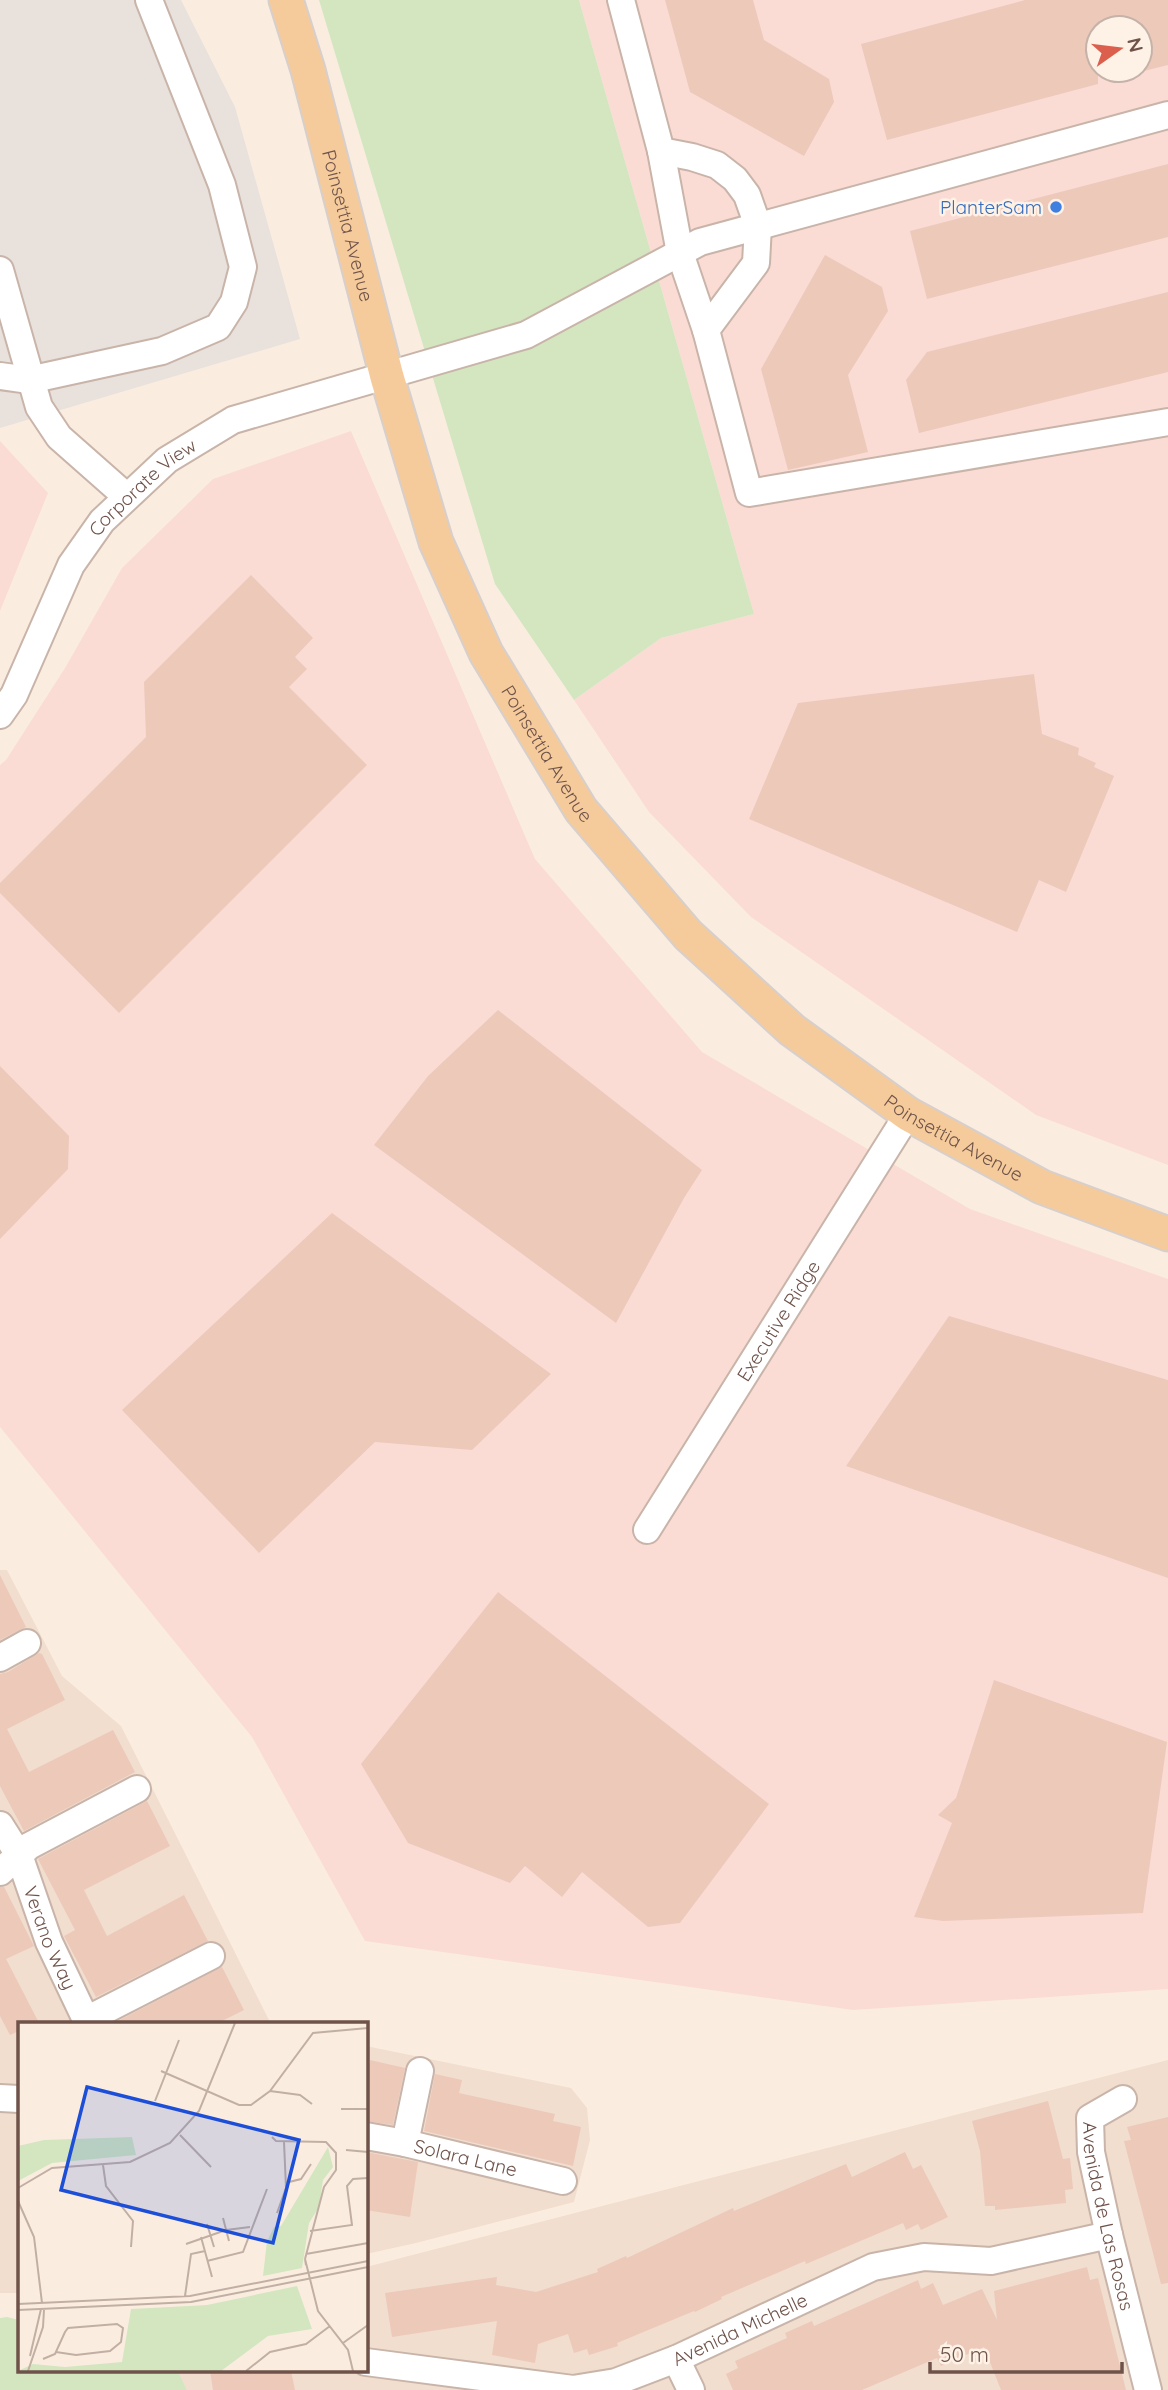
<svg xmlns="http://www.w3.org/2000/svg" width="1168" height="2390" font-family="Quicksand,sans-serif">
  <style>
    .residential { fill: #f1decf }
    .commercial { fill: #fadcd5; fill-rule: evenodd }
    .industrial { fill: #e9e1dc }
    .green { fill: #d3e6c0 }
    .building { fill: #edc9ba }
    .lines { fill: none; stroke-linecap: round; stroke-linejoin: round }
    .minor-casing { stroke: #c9b4a9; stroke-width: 30 }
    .major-casing { stroke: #d7cfcc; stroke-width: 37 }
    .minor { stroke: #fff; stroke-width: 26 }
    .major { stroke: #f5cb9c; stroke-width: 33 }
    .shop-dot { fill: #3f7fe0; stroke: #fef2e6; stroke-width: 2.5 }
    .labels { text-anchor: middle; stroke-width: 5; stroke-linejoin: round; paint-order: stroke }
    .shop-label { font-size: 19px; fill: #366cbe; stroke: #fef2e6; text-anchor: end }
    .street-label { font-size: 19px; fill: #6f534a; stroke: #fef2e6 }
    .inset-road { fill: none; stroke: #c2afa4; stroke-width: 2 }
    .view { fill: #1d4ed8; fill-opacity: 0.15; stroke: #1d4ed8; stroke-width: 3.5 }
    .inset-edge { fill: none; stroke: #6f534a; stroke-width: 3.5 }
  </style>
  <rect width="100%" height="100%" fill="#faede0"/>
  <g class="residential">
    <path d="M0,1570H7L62,1676L121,1726L271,2024H19V2293H0Z"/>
    <path d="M366,2046L571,2088L587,2108L590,2140L574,2202L416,2243L366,2254Z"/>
    <path d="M1168,2060V2390H187L178,2371H366V2267Z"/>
  </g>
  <g class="commercial">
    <path d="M579,0H1168V1165L1036,1115L751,917L649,812L574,700L661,638L754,614ZM1098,28H1140V70H1098Z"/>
    <path d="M351,431L535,859L702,1052L970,1209L1168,1279V1989L853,2010L365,1941L252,1737L0,1427V765L6,760L65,668L122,568L213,479Z"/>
    <path d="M0,441L48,493L0,611Z"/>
  </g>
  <path class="industrial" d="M0,0H181L235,107L300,339L0,428Z"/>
  <g class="green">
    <path d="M319,0H579L754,614L661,638L574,700L495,584Z"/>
    <path d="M7,2317L19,2320V2371H178L187,2390H0V2318Z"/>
  </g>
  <g class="building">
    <path d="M665,0H753L764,40L829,79L834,102L804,156L690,92Z"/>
    <path d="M1025,0H1168V65L1140,72V28H1098V84L887,140L861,44Z"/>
    <path d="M1168,164V237L927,299L910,231Z"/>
    <path d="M825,255L882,287L888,311L848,375L868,452L788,470L761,369Z"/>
    <path d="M1168,292V372L919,433L906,380L927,352Z"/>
    <path d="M251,575L313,638L295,657L307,669L289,687L367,765L119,1013L0,893V883L146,737L144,682Z"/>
    <path d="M1034,674L1042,734L1079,748L1078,755L1096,763L1094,767L1114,776L1066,892L1039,880L1017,932L749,819L798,703Z"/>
    <path d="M498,1010L702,1170L684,1198L616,1323L374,1145L428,1076Z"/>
    <path d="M0,1066L69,1136L68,1169L0,1239Z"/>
    <path d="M332,1213L551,1374L472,1450L375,1442L259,1553L122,1410Z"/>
    <path d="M949,1316L1168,1380V1578L846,1466Z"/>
    <path d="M0,1575L26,1627L0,1640Z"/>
    <path d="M498,1592L769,1804L680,1923L648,1927L582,1872L562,1897L525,1866L510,1883L408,1843L361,1764Z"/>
    <path d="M39,1653L42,1654L65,1700L7,1729L29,1772L113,1730L135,1772L24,1831L0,1786V1674L8,1672Z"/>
    <path d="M994,1680L1167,1742L1143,1913L943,1921L914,1917L952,1823L938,1815L956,1798Z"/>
    <path d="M147,1801L170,1846L84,1890L107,1936L184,1895L208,1941L96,1997L64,1936L75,1930L38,1859Z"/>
    <path d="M0,1887H4L34,1946L6,1959L38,2021L32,2024H19V2031L10,2035L0,2016Z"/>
    <path d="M222,1967L244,2010L216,2024H112Z"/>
    <path d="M370,2060L405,2068L393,2125L366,2121V2081Z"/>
    <path d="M435,2074L462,2080L459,2093L555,2114L553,2121L581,2127L573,2166L424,2131Z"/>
    <path d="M1048,2101L1063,2159L1070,2158L1073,2189L1065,2190L1066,2203L995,2210V2206H985L980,2151L972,2121Z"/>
    <path d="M1168,2117V2283L1161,2284L1124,2141L1131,2140L1127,2127Z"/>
    <path d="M366,2152L418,2162L410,2217L366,2210Z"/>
    <path d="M905,2152L913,2169L921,2165L948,2217L921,2230L918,2224L906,2230L903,2223L806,2264L805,2261L721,2297L722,2299L695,2312L694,2311L617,2343L618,2346L589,2355L587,2349L574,2353L568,2334L538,2344L535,2363L492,2355L497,2321L392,2337L385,2293L497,2277L496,2285L536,2292L598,2272L597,2269L626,2256L627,2258L733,2208L734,2211L846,2164L852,2177Z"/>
    <path d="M1087,2267L1090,2280L1098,2278L1126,2390H1001L984,2347L941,2366L937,2358L862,2390H733L726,2374L738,2368L735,2361L787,2338L785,2333L812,2321L814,2326L918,2280L921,2289L933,2283L943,2305L982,2289L997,2320L994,2291Z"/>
    <path d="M210,2371H291L295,2390H213Z"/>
  </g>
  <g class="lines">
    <g class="minor-casing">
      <g id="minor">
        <path d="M621,0L661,151L692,157L717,165L735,179L747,195L758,226L756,263L706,330L749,493L1168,422"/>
        <path d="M661,151L680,253L706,330"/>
        <path d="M0,270L39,407L59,437L127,497"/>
        <path d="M0,376L29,380L162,351L218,327L234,302L243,267L222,185L149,0"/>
        <path id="s1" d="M0,715L14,695L71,565L102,521L167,460L233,420L526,335L700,242L1168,115"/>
        <path id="s2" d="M647,1530L908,1114"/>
        <path d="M0,1658L27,1643"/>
        <path id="s3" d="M0,1825L19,1855L49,1942L88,2024"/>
        <path d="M0,1872L29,1846L137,1789"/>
        <path d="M86,2020L211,1956"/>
        <path d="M0,2098L19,2099"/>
        <path id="s4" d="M1123,2099L1090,2118L1091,2152L1109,2235L1148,2390"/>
        <path id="s5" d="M366,2136L405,2143L563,2181"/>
        <path d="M405,2143L420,2071"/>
        <path d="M676,2359L691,2390"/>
        <path id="s6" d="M366,2362L573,2389L616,2382L676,2359L873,2267L924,2257L991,2261L1109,2235"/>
      </g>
    </g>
    <g class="major-casing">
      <g id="major">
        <path id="s7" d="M286,0L308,70L387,377L436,542L486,653L581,810L688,935L792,1030L908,1114L1042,1187L1168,1234"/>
      </g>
    </g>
    <use href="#minor" class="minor"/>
    <use href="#major" class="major"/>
  </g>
  <circle class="shop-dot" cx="1056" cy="207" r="7"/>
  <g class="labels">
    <g class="shop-label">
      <text x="1042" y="214">PlanterSam</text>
    </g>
    <g class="street-label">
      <text dy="7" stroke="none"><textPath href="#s7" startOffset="234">Poinsettia Avenue</textPath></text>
      <text dy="7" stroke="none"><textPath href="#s1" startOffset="273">Corporate View</textPath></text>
      <text dy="7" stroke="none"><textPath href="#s7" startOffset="802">Poinsettia Avenue</textPath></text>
      <text dy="7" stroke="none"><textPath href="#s7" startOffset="1368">Poinsettia Avenue</textPath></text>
      <text dy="7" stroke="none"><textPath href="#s2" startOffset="247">Executive Ridge</textPath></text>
      <text dy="7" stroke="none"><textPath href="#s3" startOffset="124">Verano Way</textPath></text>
      <text dy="7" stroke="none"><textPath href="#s5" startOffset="102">Solara Lane</textPath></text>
      <text dy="7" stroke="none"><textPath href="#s4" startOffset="138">Avenida de Las Rosas</textPath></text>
      <text dy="7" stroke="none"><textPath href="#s6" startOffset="387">Avenida Michelle</textPath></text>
    </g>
  </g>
  <g transform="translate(18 2022)">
    <rect width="350" height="350" fill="#faede0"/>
    <path d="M114,115L118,133L34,141L0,159V124L26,118ZM310,125L315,145L305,158L301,185L291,201L284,246L245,254L249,219L256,205L263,204ZM279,264L294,307L250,314L203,349H0L15,342L47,345L104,340L113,287L189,283Z" fill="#d3e6c0"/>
    <path class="inset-road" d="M143,49L221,83H233L252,69L295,11L350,6M252,69L282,73L294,82M137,79L161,18M323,87H350M162,113L193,145M254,115L258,119L308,120L318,131V148L306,165L287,237M328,128L350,130M85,143L88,164L115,199L113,225M267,161L283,157L293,142M0,166L34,146L112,140L152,121L181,89L217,1M0,179L16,215L24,281M259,191L268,166L266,120M205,196L211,219M189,202L196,225M292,209L334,203L329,164L335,157L350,156M183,215L194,255M168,222L208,208L232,205M288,232L350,221M189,239L225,230L249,167M288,243L287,237L300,289L330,328L335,349M167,274L173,232L187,229M0,282L172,274L350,239M0,288L173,280L350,245M325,321L350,303M12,334L23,287M25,337L37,332L47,310L50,306L99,302L105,306L103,320L92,329L58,333L38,330M10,349L25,305L26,288M228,349L252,330L288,322L312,304"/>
    <path class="view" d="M69,65L281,118L255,221L43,168Z"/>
    <rect width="350" height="350" class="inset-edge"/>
  </g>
  <g transform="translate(1119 49) rotate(76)"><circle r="33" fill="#fef2e6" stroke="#c5b2a8" stroke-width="2"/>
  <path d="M0-5L12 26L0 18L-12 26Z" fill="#dc5f4d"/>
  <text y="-10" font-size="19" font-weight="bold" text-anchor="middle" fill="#6f534a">N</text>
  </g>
  <path d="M930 2362v10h192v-10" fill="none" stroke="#6f534a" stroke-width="3.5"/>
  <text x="940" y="2362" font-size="21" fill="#6f534a" stroke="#fef2e6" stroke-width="5" paint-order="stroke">50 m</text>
</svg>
